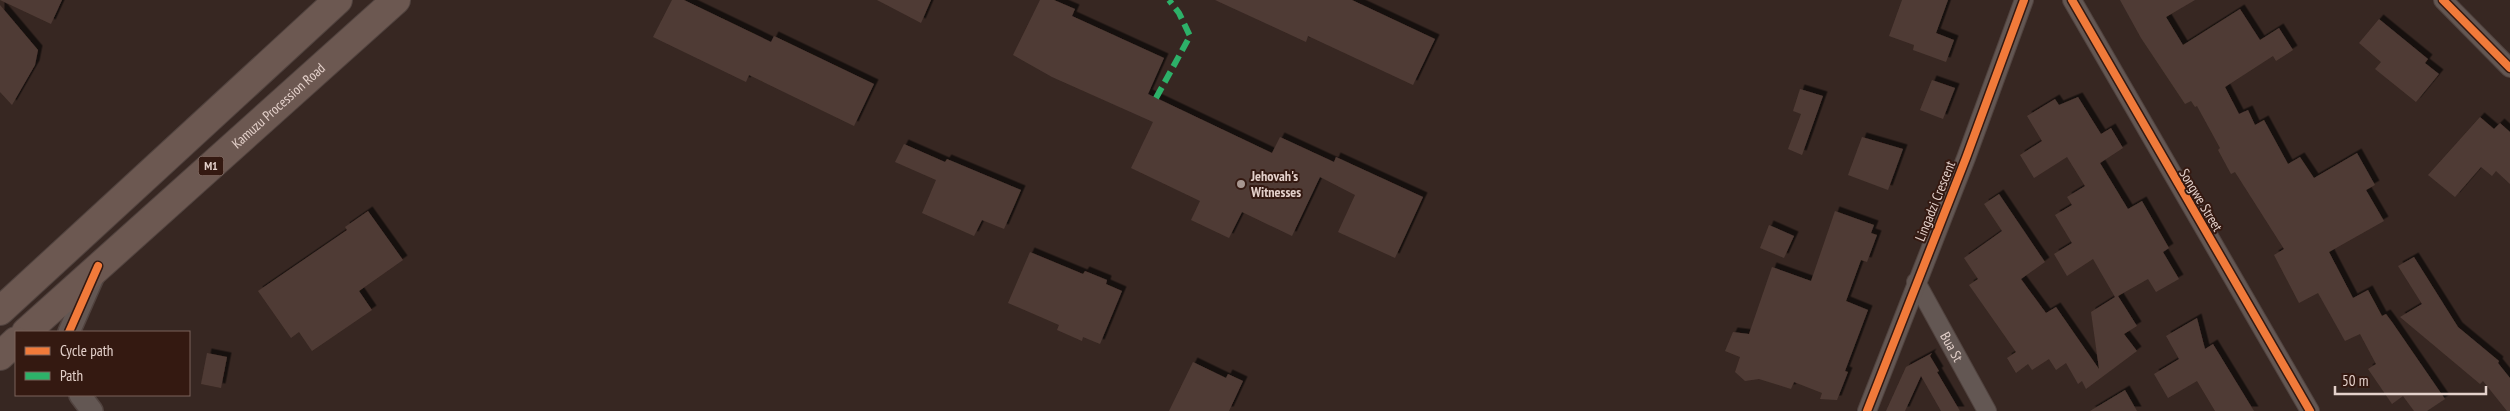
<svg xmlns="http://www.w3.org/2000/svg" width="2510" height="411" font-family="'PT Sans Narrow',sans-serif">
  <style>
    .building { fill: #4f3b35; filter: url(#shadow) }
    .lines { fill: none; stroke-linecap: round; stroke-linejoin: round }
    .minor-casing { stroke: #51433f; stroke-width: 20 }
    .tertiary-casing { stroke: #51433f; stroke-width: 24 }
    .trunk-casing { stroke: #51433f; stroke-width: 30 }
    .minor { stroke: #635753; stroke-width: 18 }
    .tertiary { stroke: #635753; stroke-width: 21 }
    .trunk { stroke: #6c5851; stroke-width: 28 }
    .quiet { stroke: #2db169; stroke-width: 6; stroke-dasharray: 12 6; stroke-linecap: butt }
    .cycleway-casing { stroke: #341911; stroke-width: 11 }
    .cycleway { stroke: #f17a3a; stroke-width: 8 }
    .poi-dot { fill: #a79690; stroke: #341911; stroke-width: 2 }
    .labels { text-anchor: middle; stroke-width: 4; stroke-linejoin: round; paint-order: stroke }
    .shield { fill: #341911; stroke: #af9a93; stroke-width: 1 }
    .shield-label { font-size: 12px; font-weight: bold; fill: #e4d1cb }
    .street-label { font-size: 14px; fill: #e4d1cb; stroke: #341911 }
    .poi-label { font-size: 14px; font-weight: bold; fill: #e4d1cb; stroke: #341911; text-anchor: start }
  </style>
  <defs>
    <filter id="shadow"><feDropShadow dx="4.5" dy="-4.5" stdDeviation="0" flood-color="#0009"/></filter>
  </defs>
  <rect width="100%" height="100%" fill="#372722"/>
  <g class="building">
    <path d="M0,0H62L51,24Z"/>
    <path d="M672,0H684L771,42L774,36L874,84L854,126L749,75L746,82L653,37Z"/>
    <path d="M877,0H931L921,23Z"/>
    <path d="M1040,0H1054L1075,9L1072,16L1164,58L1148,94L1272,153L1280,137L1334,162L1336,157L1423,197L1395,258L1338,232L1355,195L1320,177L1292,236L1242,212L1229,238L1191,220L1200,201L1131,168L1153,122L1052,77L1013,55Z"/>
    <path d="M1215,0H1352L1435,39L1413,85L1308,36L1306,42Z"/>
    <path d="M1902,0H1948L1936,33L1954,40L1946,62L1913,50L1914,45L1889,36Z"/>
    <path d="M2120,0H2195L2166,17L2183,45L2240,9L2260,40L2279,28L2293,50L2276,61L2273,56L2225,87L2239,114L2248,110L2255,125L2264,120L2288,164L2300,157L2314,178L2357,153L2375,185L2366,190L2384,221L2329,252L2353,298L2368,290L2382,316L2386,314L2392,322L2445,399L2427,411H2414L2403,396L2392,404L2368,369L2376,364L2360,334L2345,341L2318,293L2299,303L2274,255L2284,249L2235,172L2231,174L2218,150L2220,148L2197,106L2195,107L2191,101L2185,104L2141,38Z"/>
    <path d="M0,5L38,50L35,65L12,105L0,92Z"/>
    <path d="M2379,19L2428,59L2425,63L2439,74L2416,102L2375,69L2381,62L2359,43Z"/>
    <path d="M1932,80L1955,88L1943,119L1920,110Z"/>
    <path d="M1800,89L1823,96L1802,155L1788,149L1801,114L1793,111Z"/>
    <path d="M2078,97L2101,134L2111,128L2123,148L2100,163L2128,209L2142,201L2169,248L2163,252L2179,279L2156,292L2148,279L2118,296L2137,326L2124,334L2137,351L2086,389L2082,381L2078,384L2066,363L2056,370L2049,359L2032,370L2028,364L2016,373L2007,358L2016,352L1969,285L1978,279L1964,258L2002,231L1984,204L1999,194L2045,262L2021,279L2046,313L2056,307L2099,369L2091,312L2115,297L2093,259L2067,276L2054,254L2072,243L2055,215L2072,205L2067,197L2085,186L2067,157L2034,178L2020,155L2042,141L2027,116L2055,99L2059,105Z"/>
    <path d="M2480,117L2494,129L2500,123L2510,132V184L2496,171L2492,176L2481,167L2455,197L2428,175Z"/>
    <path d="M1862,137L1903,149L1888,190L1848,175Z"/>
    <path d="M904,144L945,162L947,159L1021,190L1004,229L982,220L974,236L922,213L936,180L895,162Z"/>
    <path d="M368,211L403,260L359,291L372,310L312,351L299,332L291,338L258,291L347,230L345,227Z"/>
    <path d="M1835,211L1874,225L1871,233L1877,235L1867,262L1861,260L1846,301L1868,310L1845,371L1848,372L1837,400L1820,399L1822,393L1794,382L1791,389L1759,379L1745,381L1735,372L1740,357L1725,351L1733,332L1749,334L1772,267L1811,281Z"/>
    <path d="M1769,225L1794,236L1784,258L1760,248Z"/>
    <path d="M1030,252L1083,274L1085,271L1107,280L1106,284L1122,291L1100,344L1083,337L1082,341L1057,330L1059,325L1008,303Z"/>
    <path d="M2414,257L2458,327L2499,361L2498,363L2510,378V411H2507L2483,381L2480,384L2400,317L2422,304L2398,266Z"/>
    <path d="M2197,318L2205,349L2213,344L2254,411H2215L2197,381L2168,398L2154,374L2179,359L2166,336Z"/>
    <path d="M207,353L227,357L221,388L201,384Z"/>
    <path d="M1932,353L1930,356L1939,371L1937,372L1960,411H1941L1921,376L1905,411H1886L1906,367Z"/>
    <path d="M1193,362L1226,378L1228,374L1243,381L1229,411H1169Z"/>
    <path d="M2125,390L2137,411H2090Z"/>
  </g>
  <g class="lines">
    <g class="minor-casing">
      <g id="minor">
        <path d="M2072,0L2310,411"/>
        <path d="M2443,0L2510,68"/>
        <path id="s1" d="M1916,282L1987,411"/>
        <path d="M1867,411L1966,158L2024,0"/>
      </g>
    </g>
    <g class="tertiary-casing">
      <g id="tertiary">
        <path d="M69,332L94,275"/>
        <path d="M80,395L92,411"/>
      </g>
    </g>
    <g class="trunk-casing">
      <g id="trunk">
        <path d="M0,311L338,0"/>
        <path id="s2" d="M26,332L396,0"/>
        <path d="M0,356L16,341"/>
      </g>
    </g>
    <use href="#minor" class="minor"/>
    <use href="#tertiary" class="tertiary"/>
    <use href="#trunk" class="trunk"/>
    <path class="quiet" d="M1156,98L1190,36L1179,13L1169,0"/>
    <g class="cycleway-casing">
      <g id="cycleway">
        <path d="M2072,0L2310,411"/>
        <path d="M2443,0L2510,68"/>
        <path d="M69,332L98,266"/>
        <path d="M1867,411L1966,158L2024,0"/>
      </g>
    </g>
    <use href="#cycleway" class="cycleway"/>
  </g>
  <circle class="poi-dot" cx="1241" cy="184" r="5"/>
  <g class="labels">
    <rect class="shield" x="198.5" y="156.5" width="25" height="19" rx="4"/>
    <g class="shield-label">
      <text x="211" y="170">M1</text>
    </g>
    <g class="street-label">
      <text dy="5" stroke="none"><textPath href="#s2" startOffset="339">Kamuzu Procession Road</textPath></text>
      <text transform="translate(2201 200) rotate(59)" y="5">Songwe Street</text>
      <text transform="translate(1935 201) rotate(-68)" y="5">Lingadzi Crescent</text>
      <text dy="5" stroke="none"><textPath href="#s1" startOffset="74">Bua St</textPath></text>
    </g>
    <g class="poi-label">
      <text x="1251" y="181">Jehovah's<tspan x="1251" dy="16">Witnesses</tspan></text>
    </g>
  </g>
  <rect x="15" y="331" width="175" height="65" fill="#341911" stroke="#7a635b"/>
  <rect x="25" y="347" width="25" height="8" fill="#f17a3a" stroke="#7a635b"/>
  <text x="60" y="356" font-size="15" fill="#e4d1cb">Cycle path</text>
  <rect x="25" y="372" width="25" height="8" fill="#2db169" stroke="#7a635b"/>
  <text x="60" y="381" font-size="15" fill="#e4d1cb">Path</text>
  <path d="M2335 386v8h151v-8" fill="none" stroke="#e4d1cb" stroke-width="2.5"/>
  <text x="2342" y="386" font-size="15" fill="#e4d1cb" stroke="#341911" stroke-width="4" paint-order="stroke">50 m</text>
</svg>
